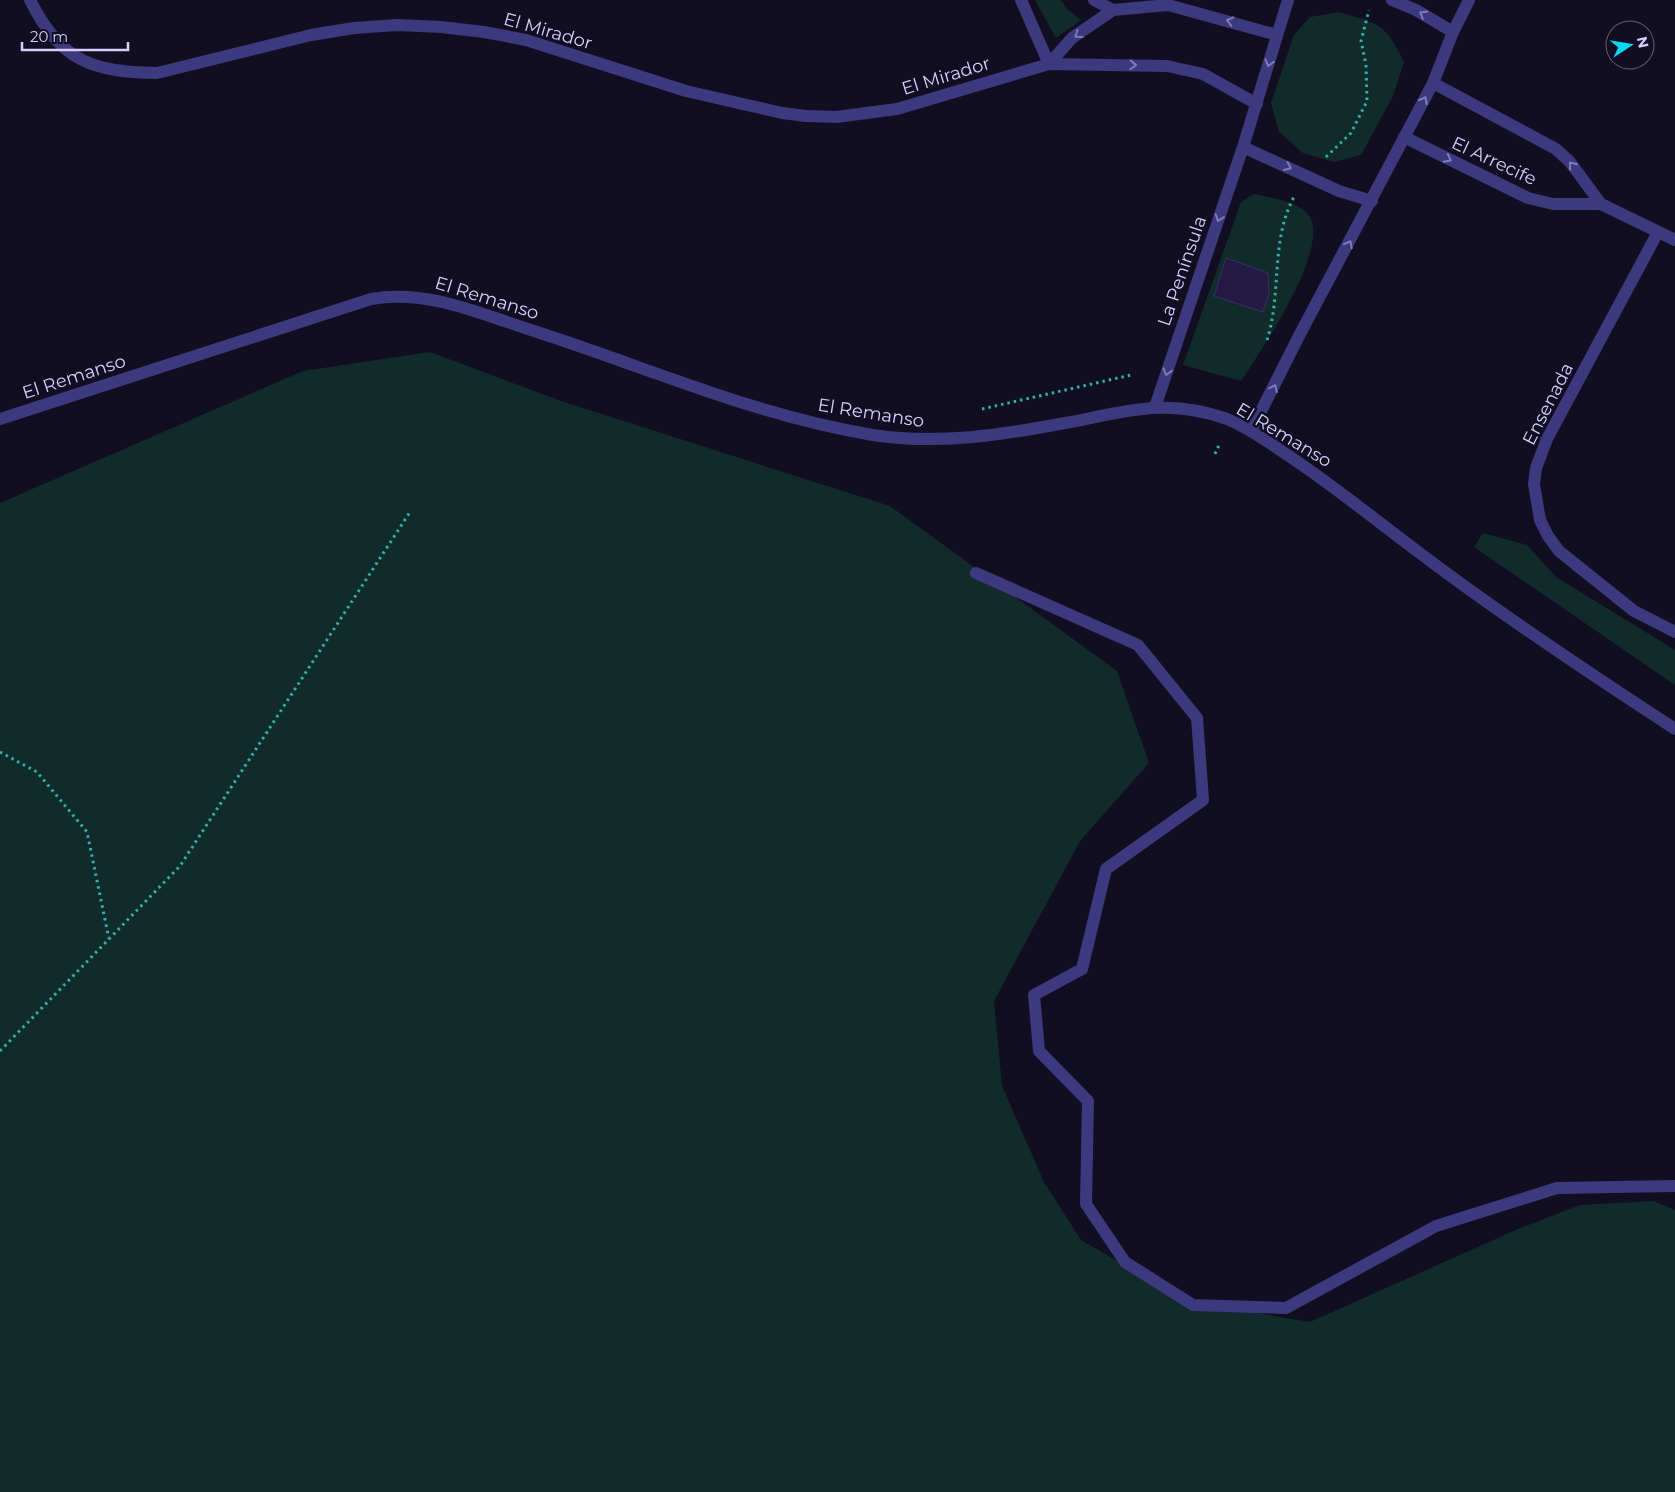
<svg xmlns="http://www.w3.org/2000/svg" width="1675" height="1492" font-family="Montserrat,sans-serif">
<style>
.green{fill:#112b2a}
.building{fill:#231a41;stroke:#3a2c6d}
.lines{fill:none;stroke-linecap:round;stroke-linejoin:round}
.path{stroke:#30b0ab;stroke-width:3;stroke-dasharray:2.5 4;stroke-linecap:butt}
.lane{stroke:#3d397f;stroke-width:12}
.street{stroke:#3d397f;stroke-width:12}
.oneway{stroke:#817cb8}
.labels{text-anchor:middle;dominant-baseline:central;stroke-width:5;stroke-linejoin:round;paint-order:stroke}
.street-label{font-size:18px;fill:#d5cefe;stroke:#110e21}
</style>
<rect width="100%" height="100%" fill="#110e21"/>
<path class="green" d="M1035 0H1061L1067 9 1081 20 1056 38Z
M1339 12C1380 24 1385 23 1404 62L1393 96 1361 155 1334 162 1303 153 1279 132 1271 103 1294 35 1310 17Z
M1254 194C1269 197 1292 201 1305 211 1339 238 1259 354 1241 381L1183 365 1241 202Z
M430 352 561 401 890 506 1117 671 1149 763 1080 841 994 1001 1002 1086 1044 1182 1081 1240 1187 1301 1310 1322 1518 1229 1580 1205 1653 1201 1675 1210V1492H0V503L303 371Z
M1483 533 1527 545 1556 577 1675 650V685L1474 547Z"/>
<path class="building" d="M1226 258 1268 273 1269 293 1263 312 1214 296Z"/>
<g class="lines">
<path class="path" d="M1326 157 1351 133 1367 101 1366 65 1361 41 1369 10
M1267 340C1282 294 1270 241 1294 197
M982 409 1131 375
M1215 454 1220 443
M0 752 37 772 87 832 109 939
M0 1051 180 866 410 512"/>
<path class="lane" d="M976 573 1138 645 1197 718 1203 800 1106 869 1082 969 1034 995 1039 1051 1088 1101 1086 1204 1125 1262 1193 1305 1286 1308 1436 1226 1557 1188 1675 1186"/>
<path class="street" d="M30 0C61 61 91 72 157 73L311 35 354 28 397 25 441 27 484 32 526 40 686 91 782 113 806 116 836 117 897 109 1049 64 1167 66 1203 74 1257 104
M1021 0 1049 64
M1094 0 1113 10
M1392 0 1416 10 1453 32
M1049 64 1072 38 1113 10 1168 5 1277 35
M1433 83 1556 149 1570 162 1601 204
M1404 137 1528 198 1553 204H1601L1675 240
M1243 147 1339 191 1372 201
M1658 232 1547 439 1536 468 1534 484 1540 520 1548 536 1559 551 1634 611 1675 632
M1155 407 1243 147 1288 0
M0 419 371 299C427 289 478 313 531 330 644 366 755 416 873 435 937 445 1002 435 1065 423 1125 412 1166 397 1227 419 1247 427 1265 440 1283 452 1332 484 1374 519 1421 554 1503 616 1589 673 1675 729
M1251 431 1300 334 1433 83 1453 32 1469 0"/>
</g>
<defs><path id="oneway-chevron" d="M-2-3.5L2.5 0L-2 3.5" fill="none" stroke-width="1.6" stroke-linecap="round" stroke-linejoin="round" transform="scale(1.25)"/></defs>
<g class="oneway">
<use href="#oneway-chevron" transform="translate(1423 14) rotate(-149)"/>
<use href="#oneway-chevron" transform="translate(1230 21) rotate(-166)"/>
<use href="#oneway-chevron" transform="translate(1078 35) rotate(144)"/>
<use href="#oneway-chevron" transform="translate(1269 63) rotate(106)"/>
<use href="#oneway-chevron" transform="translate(1133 65) rotate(2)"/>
<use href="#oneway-chevron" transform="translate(1424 100) rotate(-62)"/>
<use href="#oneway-chevron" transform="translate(1448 159) rotate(27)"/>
<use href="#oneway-chevron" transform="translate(1572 165) rotate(-128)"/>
<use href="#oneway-chevron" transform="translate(1288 167) rotate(24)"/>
<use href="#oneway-chevron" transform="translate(1219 218) rotate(109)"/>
<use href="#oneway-chevron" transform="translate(1349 244) rotate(-62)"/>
<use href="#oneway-chevron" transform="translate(1167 372) rotate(107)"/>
<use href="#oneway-chevron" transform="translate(1274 388) rotate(-64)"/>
</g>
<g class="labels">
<g class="street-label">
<text transform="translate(548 31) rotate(16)">El Mirador</text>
<text transform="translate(946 76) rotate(-17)">El Mirador</text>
<text transform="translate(1494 161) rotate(25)">El Arrecife</text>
<text transform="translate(1182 271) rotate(-71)">La Península</text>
<text transform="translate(487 298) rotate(17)">El Remanso</text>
<text transform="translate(74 377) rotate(-18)">El Remanso</text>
<text transform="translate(1548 404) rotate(-63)">Ensenada</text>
<text transform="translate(871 413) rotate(9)">El Remanso</text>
<text transform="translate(1284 435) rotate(31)">El Remanso</text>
</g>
</g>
<g transform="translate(1630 45) rotate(78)"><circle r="24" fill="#110e21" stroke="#5f5b79"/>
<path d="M0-4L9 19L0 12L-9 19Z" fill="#05d8f4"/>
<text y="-8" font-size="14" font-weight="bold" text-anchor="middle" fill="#d5cefe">N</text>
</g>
<path d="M22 42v8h106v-8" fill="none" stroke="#d5cefe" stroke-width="2.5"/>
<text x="30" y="42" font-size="15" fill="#d5cefe" stroke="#110e21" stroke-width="4" paint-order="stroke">20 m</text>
</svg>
